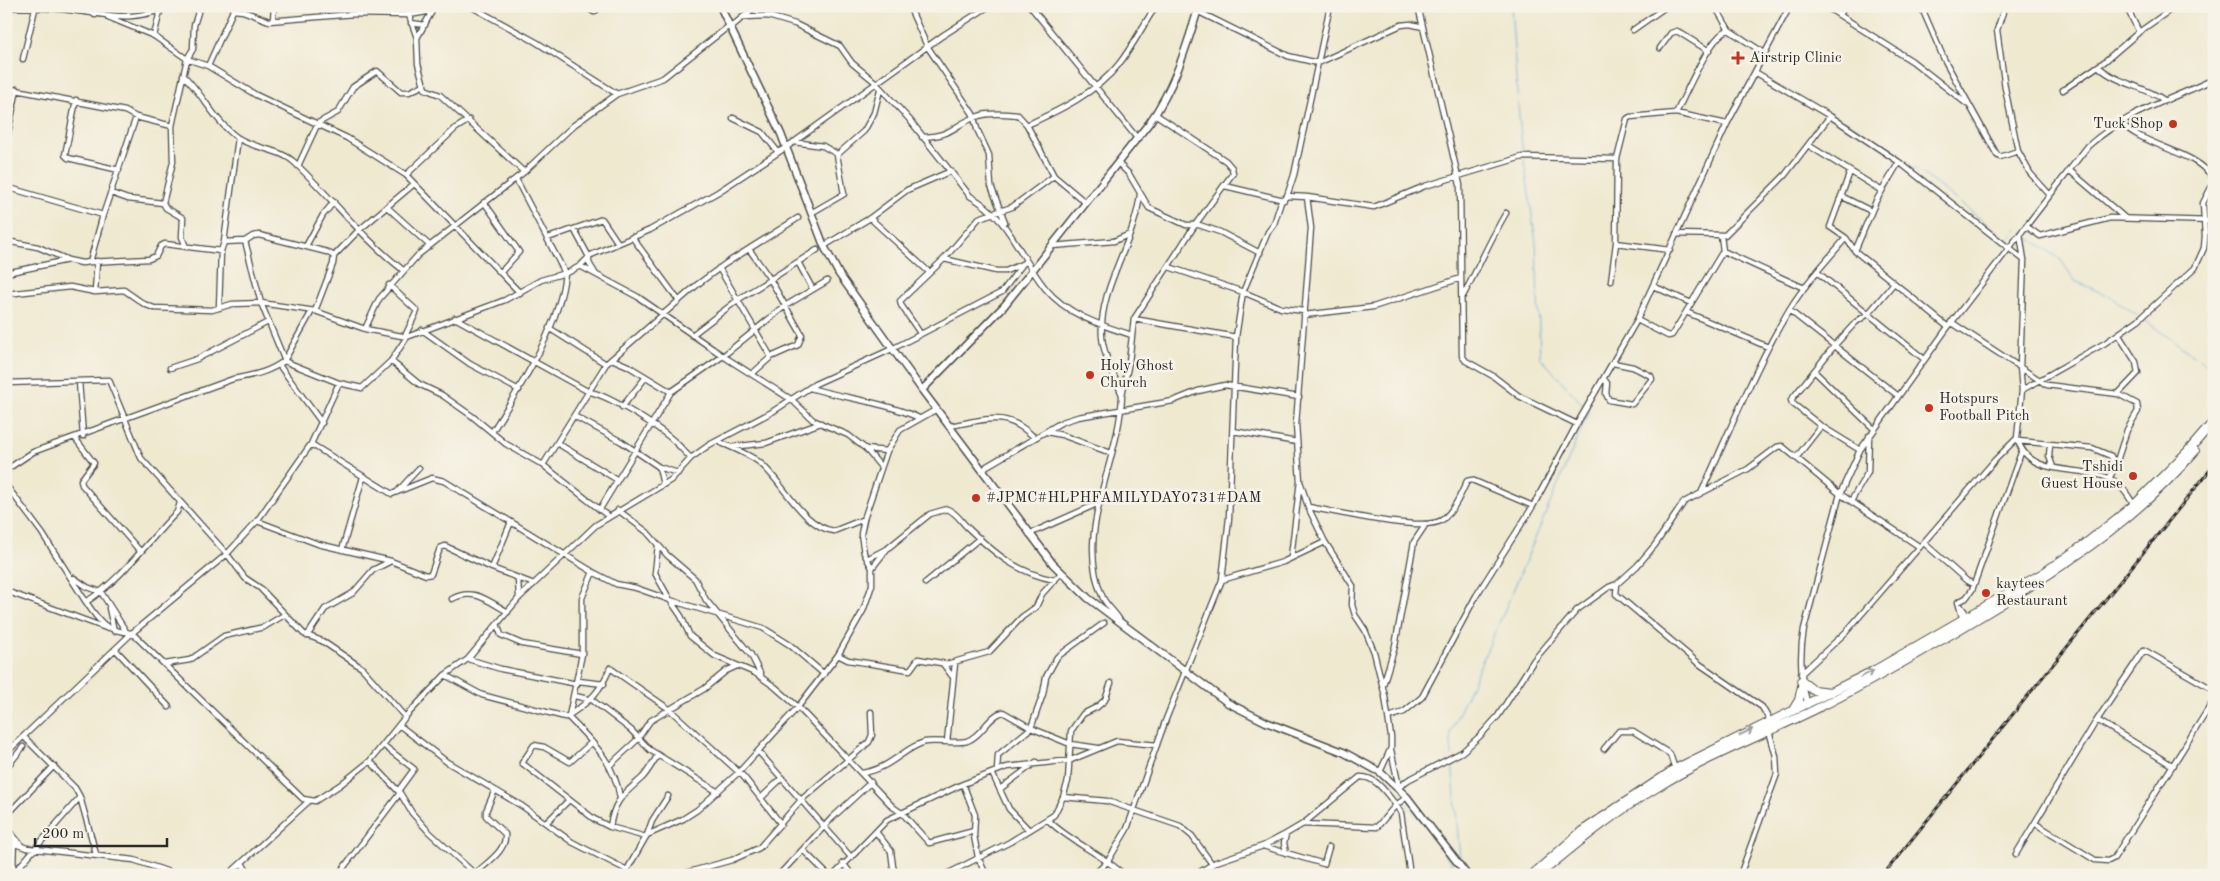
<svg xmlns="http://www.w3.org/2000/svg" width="2220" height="881" font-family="'Old Standard TT',serif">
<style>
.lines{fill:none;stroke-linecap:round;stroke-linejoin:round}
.stream{stroke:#60aad8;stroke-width:1}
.street-casing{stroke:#484844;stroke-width:7}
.secondary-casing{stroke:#484844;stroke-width:9}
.highway-casing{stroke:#484844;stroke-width:10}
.street{stroke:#fff;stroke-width:4.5}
.secondary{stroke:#fff;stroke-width:6}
.highway{stroke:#fff;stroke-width:8}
.rail-casing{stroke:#2b2b2b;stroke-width:3}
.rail{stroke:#f7f3e8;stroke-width:1;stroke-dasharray:4;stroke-linecap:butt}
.oneway{stroke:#a0a0a0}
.poi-dot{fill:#c8321e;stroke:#f7f3e8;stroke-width:2}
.labels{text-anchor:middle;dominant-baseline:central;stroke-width:5;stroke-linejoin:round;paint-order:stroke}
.poi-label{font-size:15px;fill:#2b2b2b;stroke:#f7f3e8;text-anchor:start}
</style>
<rect width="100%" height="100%" fill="#f7f3e8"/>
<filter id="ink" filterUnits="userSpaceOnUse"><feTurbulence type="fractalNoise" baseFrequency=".02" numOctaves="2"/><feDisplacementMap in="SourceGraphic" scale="10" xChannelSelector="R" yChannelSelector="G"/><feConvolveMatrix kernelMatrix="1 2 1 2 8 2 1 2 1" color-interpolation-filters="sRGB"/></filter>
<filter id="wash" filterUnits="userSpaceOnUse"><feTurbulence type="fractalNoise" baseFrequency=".0096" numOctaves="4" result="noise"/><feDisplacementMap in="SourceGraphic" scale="20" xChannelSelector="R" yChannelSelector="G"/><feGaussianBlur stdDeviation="1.12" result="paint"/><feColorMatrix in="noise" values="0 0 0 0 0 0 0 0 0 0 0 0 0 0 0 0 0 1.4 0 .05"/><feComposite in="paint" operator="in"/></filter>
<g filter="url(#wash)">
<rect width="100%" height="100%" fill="#efe9d0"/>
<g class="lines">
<path class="stream" d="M1511 6 1518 106 1523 155
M1845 120 1918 171
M1524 159 1536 243 1540 357 1585 407
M1922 173 1956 200
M1959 202 2005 238 2009 239 2017 229
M2024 234 2061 260 2075 281 2111 297 2139 316
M2143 319 2214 370
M1452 756 1450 733 1504 612 1589 411 1587 409
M1452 760 1460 860
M1373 775 1401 799
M1404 802 1420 819
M1438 842 1458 875"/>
</g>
</g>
<g filter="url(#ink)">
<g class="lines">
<g class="street-casing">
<path id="street" d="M407 6 409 15 432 11
M470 6 536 42 617 94 663 78 729 26
M585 6 594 12 601 6
M909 6 927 46 973 114 977 129 989 155 991 186 1005 222
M1030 6 1137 138
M1418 6 1460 185 1462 356 1466 361 1493 376 1519 396 1577 424
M1715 6 1729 30 1764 53
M1825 6 1912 61 1967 104
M1921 6 1944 59 1997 155 2000 157 2018 151
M2005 6 1997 30 2005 88 2018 151 2030 173 2050 195
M2126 6 2139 32
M6 7C27 8 48 7 69 10 113 15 128 23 172 6
M234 10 243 11 269 21 354 14 409 15 417 38 418 64 425 89 440 95 524 172
M1197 11 1288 56 1318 63 1401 25 1410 24 1423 27
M1419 11 1431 6
M95 15V6
M1840 15 1845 6
M108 17 154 36 187 59 208 66 256 95 347 138 406 175 520 293
M744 17 768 16 795 24 840 46 852 63 874 81 909 119 970 196C1011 219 1017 253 1045 288 1067 315 1100 325 1132 335
M273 20 274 6
M411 23 425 25
M730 28 756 6
M1633 30 1667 6
M154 36 160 11
M417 38 435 6
M1660 48 1671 33 1677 31 1709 51
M23 59 35 9
M208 66 235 6
M2098 66C2115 83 2144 86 2164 100
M1755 72 1830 116 1899 162 2024 260
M183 75C203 94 215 122 238 138 255 149 280 149 294 162 332 198 362 238 403 270
M6 88 125 111 136 117 172 126 187 59 193 49 194 25 200 6
M2063 90 2104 62 2139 32 2176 6
M76 100 65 155 68 158 119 170
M1676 113C1685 96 1711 33 1729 30
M733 118 762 132 778 152
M2120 122C2146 148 2195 150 2214 179
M172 126 173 162 163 203 166 208 183 218 182 237 186 247
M922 137C955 136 953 124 979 116 990 112 1007 114 1018 115L1027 125
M238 138 224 242 245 241 261 303 284 359
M794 142 823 146 837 154
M6 143 17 89
M1808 145 1882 191
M1118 163 1129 174 1149 208 1186 225H1199L1220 232 1260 253
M298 166 318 123 338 112 353 87 377 71 401 92H409L424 85
M2069 170 2125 218
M1850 172 1830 227 1846 238 1855 251 1948 327
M406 175 456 128 469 120
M1225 186 1284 200
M6 187 103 215
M111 193 128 199 163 203
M1287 196 1307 197 1311 228 1296 424 1300 481 1291 557
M1841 196 1871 211
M1307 197 1374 207 1425 186 1522 157 1617 159
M484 202 519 252 501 272
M1086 203 1054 176 1027 125C1060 110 1096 93 1119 64 1133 46 1143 25 1156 6
M387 207 429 245
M811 213 844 194 837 155 864 131 874 113 880 90
M870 218 929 272
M2026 226 2040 236 2110 218 2214 221
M574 229 589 257V263L595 273
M1676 234 1725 235 1785 175 1830 116
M632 237 679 301
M548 238 602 219 618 243
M6 241 38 247 66 259
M245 241 253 236 259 235 327 252 334 256 358 231 414 184
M1616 243 1670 250
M306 246 323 215 334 202
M824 246 870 218 907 190 951 171
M1052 246 1114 241 1130 234
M749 249 770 279 802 335 798 345 771 357 753 373
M1723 251 1804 288
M1855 251 1876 201 1899 162
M944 259 996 271H1006L1024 263
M90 262 149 259 156 256 161 246 165 244 221 251
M798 262 812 288
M1169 267 1243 292 1281 308 1304 311
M719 268 771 357
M1817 272 1924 359
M6 273 68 260 82 263 90 262 103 215 136 117
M1611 281 1616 243 1617 159 1627 119 1630 117 1676 113 1727 124
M389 285 417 311 405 336
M1653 286 1691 303
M95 292 97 261
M6 294 70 287 95 292 124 290 144 304 154 308 212 310 232 304 261 303 315 311 365 329 407 337
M1463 296C1478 268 1490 240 1506 213
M219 308 221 251 224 242
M1789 310 1897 395
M315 311 333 264 334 256
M1686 312 1768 347
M1304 315 1373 307 1461 278
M455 318 589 392C607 394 660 428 674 441 680 446 685 453 691 458
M1134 319 1236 337
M1637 320 1668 336 1672 335 1723 251 1721 236
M1951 322 2047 385 2118 394 2137 404 2138 411 2127 430 2115 467 2109 479
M549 328 606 364
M365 329 379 299 418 255 524 172 574 125 617 94
M422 330 470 364 519 390
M920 333 901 305 900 301 944 259 979 218 1012 207 1054 176
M2118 334 2136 362 2138 373 2118 394
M692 335 739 299 817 250
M612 359 628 366 671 392
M284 361 339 383 362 388 391 361 407 337 505 300 541 280 569 272 580 266
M391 361 419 384 442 395 472 416 506 444 543 465 608 516
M279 365 322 423
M170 368 197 359 268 322
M1814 371 1873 428
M1604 379 1607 383 1606 394 1609 400 1632 404 1652 379 1651 376 1633 367 1613 363
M79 381 83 436
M6 383 109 380 141 458 227 554 245 578 260 588 304 634 322 641 362 668 405 717
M810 388C847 399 885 402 919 418
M2022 390 2105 343 2138 320 2195 268 2204 248 2205 236 2203 203 2214 182
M1122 395 1129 362 1134 319 1195 225 1233 173 1232 168 1226 161 1155 114
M622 407 646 377
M574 416 622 442 659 467 678 473
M949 426C986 420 1005 409 1035 438
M1233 431 1297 442
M492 432C520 387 560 327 565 273L516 179
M1047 432 1062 435 1111 453
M75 438 94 463 81 480 82 485 140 551
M2017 438C2029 481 2084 463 2114 481 2123 486 2128 496 2134 505
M717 441C730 447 747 453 759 462 783 481 802 527 834 531L864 519
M2018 441 2092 448 2111 456 2115 466
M557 443 616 479
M311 444 392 494 432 478 444 481 593 572 616 584 636 588 670 600 681 616 690 636 715 656 755 673 775 687 798 707 893 807 903 814 929 843 974 831
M2050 445 2049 456 2053 467
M731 447 766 443 821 423
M866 449 887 451
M1860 450 1821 426 1792 403 1791 400 1835 345 1856 322 1868 314 1894 283
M1796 458 1821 426
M543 465 606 364 698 284 725 264 798 218
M659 467 663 485
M881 467 866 449 848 435 813 420 792 400 723 356 638 297 580 266 591 255 650 230 718 192 794 142 942 36 989 6
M6 470 33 452 233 379C252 375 268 373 284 361L312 311
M983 472 987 466 1062 422 1078 417 1173 401 1198 391 1225 385 1299 397
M1301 484 1308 507 1325 542 1353 586 1352 605 1355 615 1365 630 1374 652 1385 696 1391 737V748L1380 772
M6 485 42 533 86 602C122 579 147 542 177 512L180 503
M1702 491C1730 431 1755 367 1789 310 1805 284 1826 261 1846 238
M397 492 419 468
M1851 501 1868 472 1869 436
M1308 507C1334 511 1423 533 1442 520 1454 511 1461 494 1467 481L1472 480 1533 506
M600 509 671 392 723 356 785 306 827 281
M618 510 647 532 667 555 695 579 706 600 751 655 761 675
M257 521 318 544 391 561 426 575 431 574 440 548 445 546 492 568 534 584
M1029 534 1099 503
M1924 543 1967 581 1974 584
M658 545 655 573 670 600 763 628 790 645 824 674
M342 550 363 477
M867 559 888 548 930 514 947 509C956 512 960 520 967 527 994 553 1017 573 1055 580
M492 568 511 522
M872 568 887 549
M74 578 87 587 101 592 127 633
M518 579 519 598
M1222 580 1283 562 1325 542
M925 583 980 538
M1617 584 1616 594 1698 663 1762 707 1770 721
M6 591 106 628
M452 599C473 587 488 601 508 612
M86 602C100 623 105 631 132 633L227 554 257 521 311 444 339 383
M1959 604 1968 616
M109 608 114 631
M1119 619C1115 612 1107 606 1103 598 1073 532 1120 462 1122 395 1115 377 1104 357 1102 337 1098 288 1135 243 1140 194
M1963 620 1958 602 1966 598 1972 590 2022 450
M497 624 501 635 522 644 582 654
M307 636 325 609 353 593 373 570 389 562
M115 649 169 707
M838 655 848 660 910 670 918 659 947 664 989 652 1022 617 1036 607 1042 594 1061 573
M468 659 501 669 577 684
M165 664 190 660 224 636 264 627 284 615
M943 664 952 676
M1801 674 1846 632 1995 460 2017 438 2022 390 2020 367 2024 260 2020 234
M445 675 482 695 565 717 569 716 582 654V598L593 572
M578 681 604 684
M1383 685 1395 646 1414 542 1426 524
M575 696 592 700 631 730 650 750 718 792
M1808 705C1800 679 1799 656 1804 629L1840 494 1860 450 1948 327 2088 146C2125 113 2170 100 2214 79
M571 714C591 700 600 692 610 668L669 709 743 776 781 824
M568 717C592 741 615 763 620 798
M1389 717 1404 712 1422 697 1476 596 1533 506 1577 424 1637 320 1727 124 1790 6
M2097 720 2170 764 2174 765
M399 725 447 762 522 806 572 842 627 870
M592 742 570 762 544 747 534 745 522 763 594 819 610 827 646 837
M947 742 955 663
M383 745 414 769 398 791
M1604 749 1619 731H1633L1670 754 1675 769
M1391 750 1399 787
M758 751 850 856
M6 753 132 633 303 799 315 801 340 785 370 761 406 716 445 675 468 659 519 598 596 525 671 480 691 458 709 445 772 412 815 384 892 349 1002 292 1025 261
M370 761 400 793 412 813 429 832 476 875
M610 765 637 740 650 721 704 689 726 671 737 666
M6 768 23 747
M997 771 998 755 1031 728 1043 694 1046 677 1057 657 1104 623
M862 773C891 769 903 748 925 742 935 740 956 744 967 741 982 736 989 715 1003 712L1031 728 1070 744 1098 748
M992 773 1009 809 1029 830
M963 784 975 815 974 836 978 857 986 875
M1398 788 1408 780 1462 752 1480 736 1498 716 1534 660 1577 610 1609 587 1617 584 1637 566 1655 545 1684 502 1748 469 1777 447 1782 446 1840 494 1920 547
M1000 789 1036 762
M80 797 96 854
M1063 797 1107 801 1180 826 1192 836 1212 864
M761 798 782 778
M6 816 54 766
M1048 820C1070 842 1101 853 1124 875
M547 822 569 800
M1303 824 1377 827 1396 805 1401 813 1410 875
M2036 824 2095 860 2108 861 2114 858 2214 700
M6 827 21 845
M610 827C614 800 623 795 642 778 648 772 653 762 658 755
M876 832 891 851 893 867 897 875
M647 835 652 821 668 796
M6 841 27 848 134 860 178 875
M1263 846 1324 864 1329 847
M803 850 828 875
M1286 853 1284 843 1286 834
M2016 854 2095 723 2144 650 2214 690
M242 863 249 875
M843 863 852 875
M13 870 14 837
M475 874C486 863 507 851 505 834L486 816V811L495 790
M12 875 80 797 75 788 25 738
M228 875 309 801
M338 875 400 793
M624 875 647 835 683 819 697 810 739 772 798 707 838 655 863 611 872 585V568L864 553 861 534 864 519 887 451 900 430 937 409
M678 875 732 860 759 848 801 800 869 742 872 735 871 712
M779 875 832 818 871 782
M834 875 887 820 963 784 1007 767 1071 760 1117 741 1157 745
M945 875 1010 842 1054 815 1063 797 1068 781 1071 731 1083 714 1097 707 1105 700 1111 683
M1094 875 1108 861 1127 829 1166 719 1222 580 1229 518 1236 337 1243 292 1268 232 1274 224 1281 202 1287 196 1294 175 1330 6
M1195 875 1216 862 1263 846 1286 834 1303 824 1360 777C1376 776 1386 793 1396 805L1407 797
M1740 875 1777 774 1776 756 1769 731"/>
</g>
<g class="secondary-casing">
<path id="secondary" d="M720 6 781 134 824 246 839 274 922 390 1053 564 1088 598 1228 703 1266 722 1343 752 1380 772 1407 797 1467 875
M922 390 1004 306 1150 122C1175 86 1186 48 1199 6"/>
</g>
<g class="highway-casing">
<path id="highway" d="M1801 681 1813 690 1831 692
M1793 710 1799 700 1802 686
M1532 875 1582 831 1675 769 1875 670 2043 573 2085 544 2134 505 2188 451 2214 421
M1539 875C1577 843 1614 813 1656 788 1706 757 1760 736 1812 711 1881 677 1946 638 2011 598 2078 557 2143 512 2195 451"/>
</g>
<use href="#street" class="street"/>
<use href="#secondary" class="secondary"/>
<use href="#highway" class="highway"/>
<g class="rail-casing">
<path id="rail" d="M1883 875 2214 465"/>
</g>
<use href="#rail" class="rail"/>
</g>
<defs><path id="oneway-shaft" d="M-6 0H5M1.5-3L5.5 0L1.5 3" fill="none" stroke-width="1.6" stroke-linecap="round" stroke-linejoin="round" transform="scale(1.25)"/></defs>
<g class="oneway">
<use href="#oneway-shaft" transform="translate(1867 674) rotate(-27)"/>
<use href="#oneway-shaft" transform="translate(1746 732) rotate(-26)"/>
</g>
</g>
<g class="poi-dot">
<path d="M1735.5 50.5h5v5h5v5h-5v5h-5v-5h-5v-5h5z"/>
<circle cx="2173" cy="124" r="5"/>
<circle cx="1090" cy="375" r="5"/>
<circle cx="1929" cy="408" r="5"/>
<circle cx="2133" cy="476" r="5"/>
<circle cx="976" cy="498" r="5"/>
<circle cx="1986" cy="593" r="5"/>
</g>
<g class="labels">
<g class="poi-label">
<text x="1749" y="58">Airstrip Clinic</text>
<text x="2163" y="124" text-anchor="end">Tuck Shop</text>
<text x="1100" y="366">Holy Ghost<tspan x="1100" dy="17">Church</tspan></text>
<text x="1939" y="399">Hotspurs<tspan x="1939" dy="17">Football Pitch</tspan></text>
<text x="2123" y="467" text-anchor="end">Tshidi<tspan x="2123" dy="17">Guest House</tspan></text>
<text x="986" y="498">#JPMC#HLPHFAMILYDAY0731#DAM</text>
<text x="1996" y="584">kaytees<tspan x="1996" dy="17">Restaurant</tspan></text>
</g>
</g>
<rect width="2220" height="881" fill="none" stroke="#f7f3e8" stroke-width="25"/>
<path d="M35 838v8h132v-8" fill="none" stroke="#2b2b2b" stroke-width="2.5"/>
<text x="42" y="838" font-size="15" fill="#2b2b2b" stroke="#f7f3e8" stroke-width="4" paint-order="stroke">200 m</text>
</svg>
